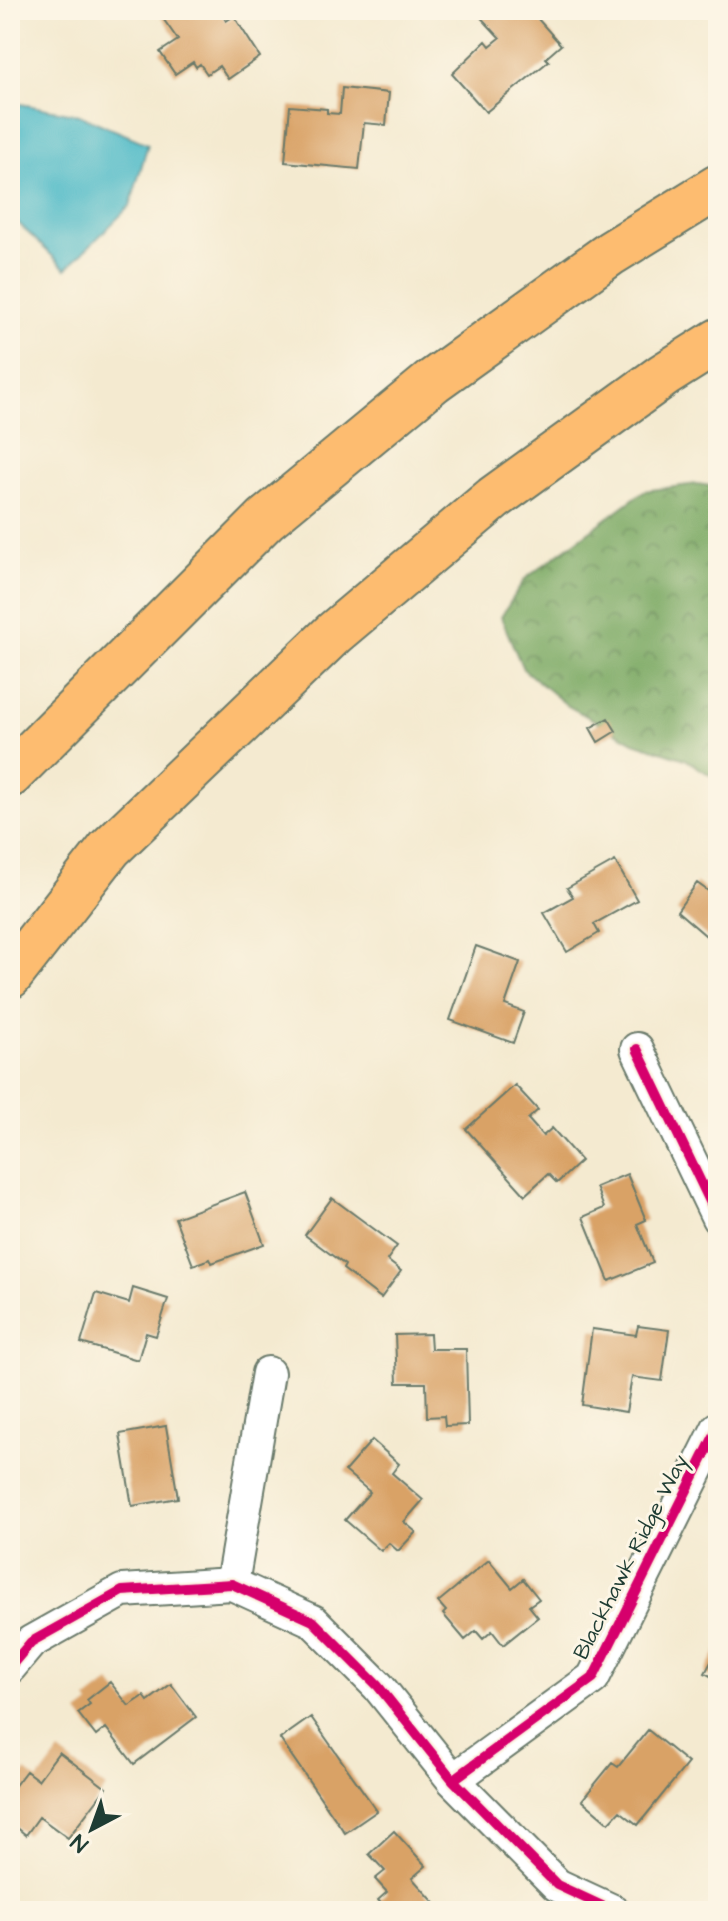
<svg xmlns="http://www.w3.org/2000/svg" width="728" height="1921" font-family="'Architects Daughter',sans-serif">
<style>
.forest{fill:url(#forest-crowns);stroke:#4c724b;stroke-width:2}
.water{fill:#4cb9c7;stroke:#367b7e;stroke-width:2}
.building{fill:#d9a266}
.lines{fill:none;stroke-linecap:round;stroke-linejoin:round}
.minor-casing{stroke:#6a7a6b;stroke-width:36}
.highway-casing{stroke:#6a7a6b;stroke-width:48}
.minor{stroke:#fff;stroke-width:32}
.highway{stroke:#fdbc6f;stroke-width:44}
.cycleway-casing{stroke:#fcf5e5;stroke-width:15}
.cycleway{stroke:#d6006c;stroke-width:10}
.labels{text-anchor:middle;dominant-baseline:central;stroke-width:6;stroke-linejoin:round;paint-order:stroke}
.street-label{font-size:22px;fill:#1f3d34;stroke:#fcf5e5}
</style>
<defs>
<pattern id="forest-crowns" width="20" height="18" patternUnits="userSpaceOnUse" patternTransform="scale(2)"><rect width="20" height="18" fill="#79a862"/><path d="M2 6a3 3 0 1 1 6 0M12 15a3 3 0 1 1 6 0" fill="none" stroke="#638a52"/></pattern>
</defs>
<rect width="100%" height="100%" fill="#fcf5e5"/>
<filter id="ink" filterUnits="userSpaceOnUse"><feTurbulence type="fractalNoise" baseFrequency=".0125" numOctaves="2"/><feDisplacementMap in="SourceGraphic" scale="16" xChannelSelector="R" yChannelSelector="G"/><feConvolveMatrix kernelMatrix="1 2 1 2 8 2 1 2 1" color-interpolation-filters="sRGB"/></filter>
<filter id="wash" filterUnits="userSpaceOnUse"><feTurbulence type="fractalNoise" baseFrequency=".006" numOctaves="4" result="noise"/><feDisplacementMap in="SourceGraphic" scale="32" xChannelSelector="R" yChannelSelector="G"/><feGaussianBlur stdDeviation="1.8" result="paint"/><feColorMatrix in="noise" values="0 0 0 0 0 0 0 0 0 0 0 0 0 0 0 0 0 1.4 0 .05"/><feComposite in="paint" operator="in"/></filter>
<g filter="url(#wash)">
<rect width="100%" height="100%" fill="#f4ead0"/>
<path class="forest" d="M697 484 718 487V780L685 759 634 742 568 706 523 669 501 617 525 579 644 491Z"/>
<path class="water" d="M10 102 79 115 148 144 130 206 66 269 10 215Z"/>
<g id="blocks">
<path class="building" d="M157 10H220L226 21 234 16 260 57 228 79 219 66 207 74 200 64 196 67 193 62 175 74 160 52 178 40Z
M474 10H530L561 45 546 58 549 61 486 112 452 74 486 41 490 46 500 38Z
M342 88 389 93 386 125 364 123 359 169 285 162 290 106 327 109V113L340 114Z
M608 718 616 731 598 742 590 728Z
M615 861 637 900 594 924 599 933 567 952 544 913 573 897 567 888Z
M697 883 718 898V950L710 944 712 941 677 911Z
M476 946 520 962 505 1005 524 1012 513 1043 450 1020Z
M515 1085 538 1110 528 1119 543 1136 552 1128 581 1161 557 1183 548 1174 525 1195 466 1129Z
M627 1174 646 1220 637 1224 653 1263 609 1281 583 1217 604 1208 596 1187Z
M245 1192 264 1244 212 1263 210 1259 193 1265 175 1218Z
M332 1198 397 1246 387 1260 401 1271 381 1298 343 1269 345 1265 305 1235Z
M133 1288 168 1299 156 1336 146 1333 138 1360 81 1343 96 1293 129 1303Z
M638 1326 669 1330 662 1381 632 1377 626 1412 582 1405 592 1329 636 1335Z
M430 1334 431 1349H466L468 1425 445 1426 444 1416 427 1417 426 1383H397L395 1335Z
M166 1426 178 1498 132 1506 120 1434Z
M372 1440 399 1464 392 1473 423 1500 404 1522 416 1532 398 1551 389 1543 381 1551 345 1520 370 1492 345 1471Z
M489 1560 512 1588 523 1579 539 1599 529 1606 538 1617 503 1645 492 1631 483 1639 476 1631 465 1640 443 1614 446 1611 438 1602Z
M718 1649V1680L705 1673Z
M110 1682 129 1706 144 1696 148 1701 171 1684 196 1717 134 1764 106 1728 96 1736 78 1713 90 1704 87 1700Z
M311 1717 377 1811 345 1833 280 1739Z
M648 1730 688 1763 638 1825 620 1811 609 1823 582 1800 612 1763 618 1767Z
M59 1752 106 1788 68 1838 39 1817 26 1835 10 1822V1792L26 1771 38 1780Z
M394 1831 426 1866 412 1878 442 1911H388L378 1900 387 1892 375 1879 385 1871 369 1854Z"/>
</g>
</g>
<g filter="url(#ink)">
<use href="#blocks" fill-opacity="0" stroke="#6a7a6b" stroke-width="2"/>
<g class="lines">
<g class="minor-casing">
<path id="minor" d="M637 1049 718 1218
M232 1584 268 1373
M10 1667 31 1642 122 1591 232 1584 313 1621 378 1686 453 1780 557 1885 613 1911
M453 1780 593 1678 718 1428"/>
</g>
<g class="highway-casing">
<path id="highway" d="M10 775 266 519 433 381 611 253 718 187
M10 976 110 848 334 633 494 498 664 375 718 341"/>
</g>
<use href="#minor" class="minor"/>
<use href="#highway" class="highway"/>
<g class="cycleway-casing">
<path id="cycleway" d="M637 1049 718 1218
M10 1667 31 1642 122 1591 232 1584 313 1621 378 1686 453 1780 557 1885 613 1911
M453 1780 593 1678 718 1428"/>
</g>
<use href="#cycleway" class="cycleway"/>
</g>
</g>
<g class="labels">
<g class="street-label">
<text transform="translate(631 1557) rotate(-63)">Blackhawk Ridge Way</text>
</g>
</g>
<rect width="728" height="1921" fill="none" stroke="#fcf5e5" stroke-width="40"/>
<g transform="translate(92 1829) rotate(221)" stroke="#fcf5e5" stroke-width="6" paint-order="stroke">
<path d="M0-6L14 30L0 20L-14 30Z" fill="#1f3d34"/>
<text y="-12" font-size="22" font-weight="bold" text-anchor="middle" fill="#1f3d34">N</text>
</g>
</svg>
